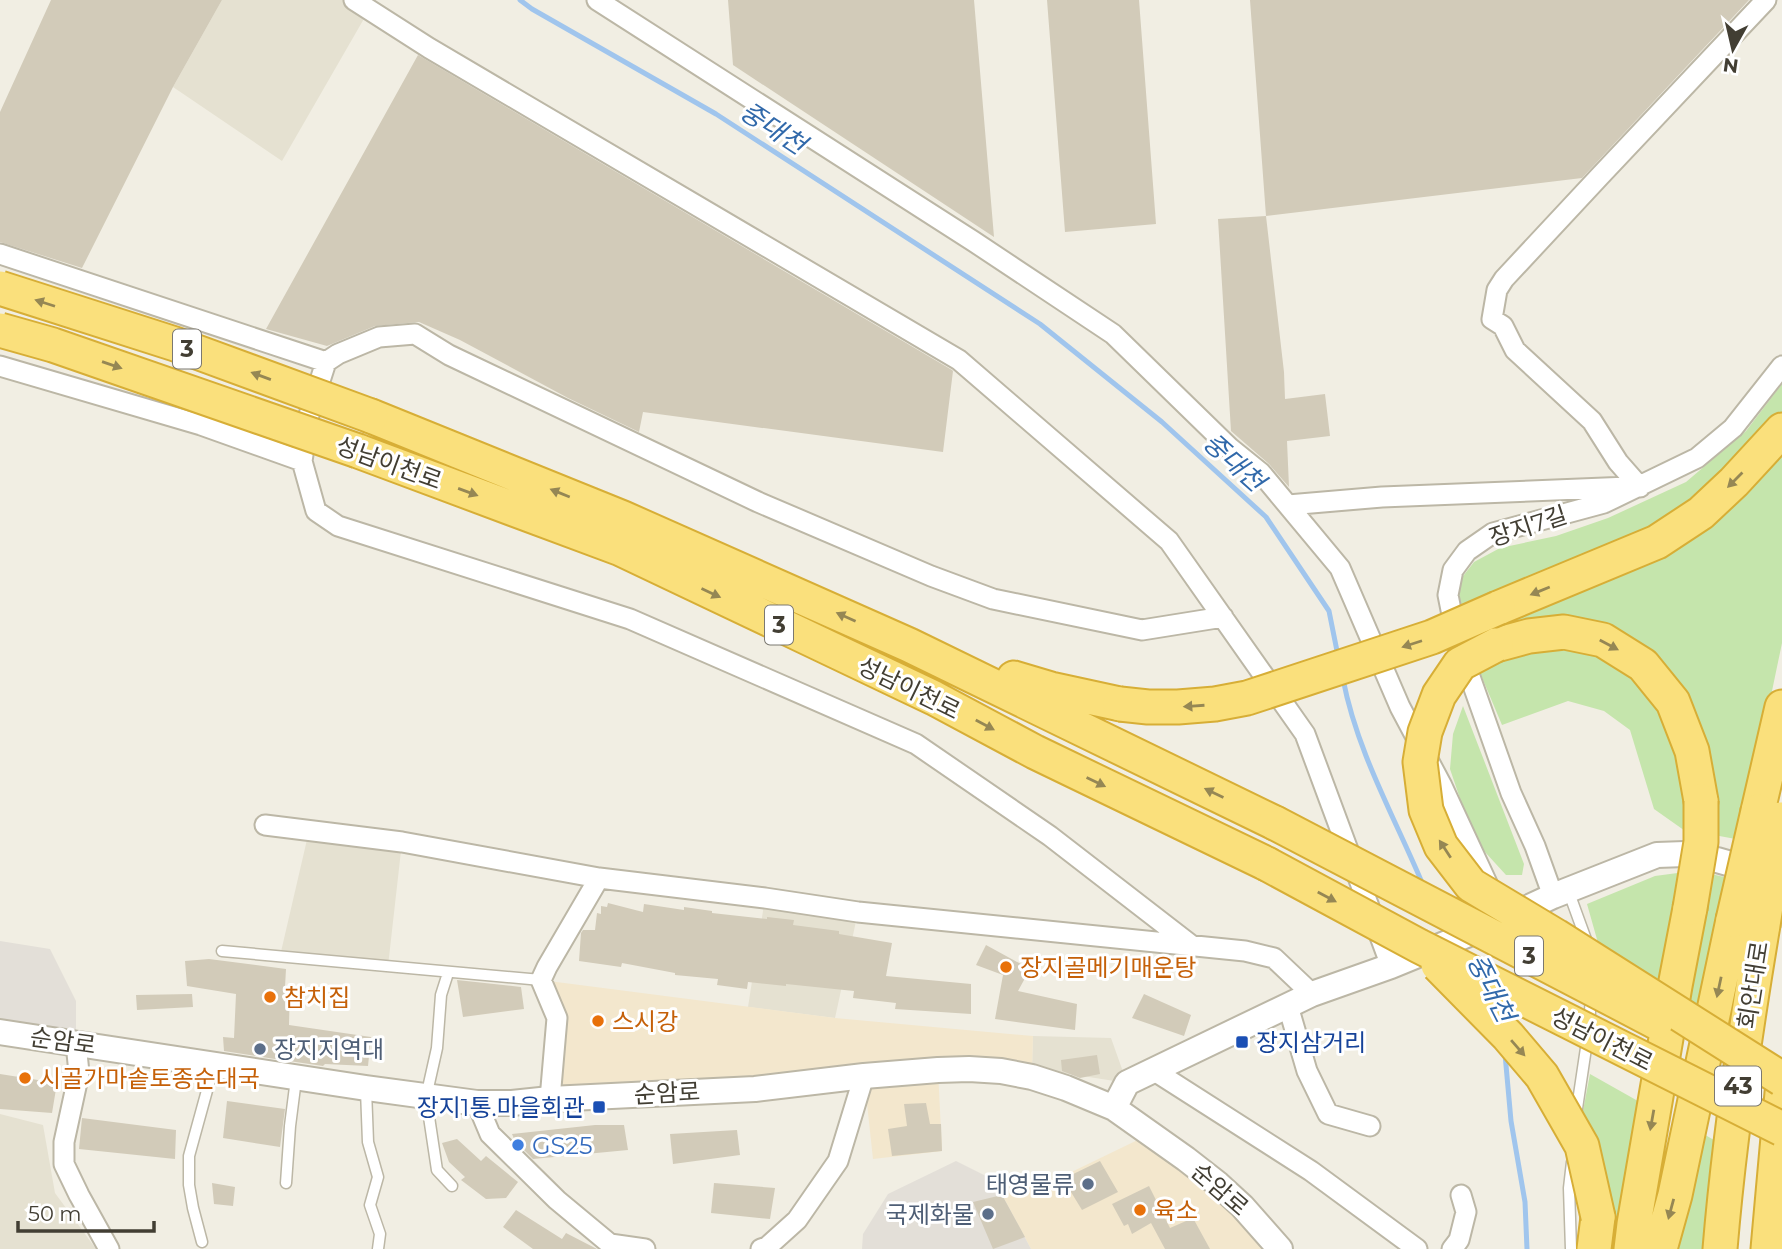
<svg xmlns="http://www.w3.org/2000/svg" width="1782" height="1249" font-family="Montserrat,'Noto Sans KR',sans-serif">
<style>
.residential{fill:#e5e1d1}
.commercial{fill:#f3e7cd}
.industrial{fill:#e3dfd8}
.green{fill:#c5e5ac}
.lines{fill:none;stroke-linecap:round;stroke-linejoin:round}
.stream{stroke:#a0c5ed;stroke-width:5}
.building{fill:#d2cbb9}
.service-casing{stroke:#bcb7a6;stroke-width:13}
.minor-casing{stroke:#bcb7a6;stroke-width:23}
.tertiary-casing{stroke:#bcb7a6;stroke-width:28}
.trunk-casing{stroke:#d7ae36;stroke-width:37}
.service{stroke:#fff;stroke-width:10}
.minor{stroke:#fff;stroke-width:19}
.tertiary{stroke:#fff;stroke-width:24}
.trunk{stroke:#fae07c;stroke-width:33}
.trunk-bridge-casing{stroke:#d7ae36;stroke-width:37;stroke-linecap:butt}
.trunk-bridge{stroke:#fae07c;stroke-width:33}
.oneway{fill:#958754}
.food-dot{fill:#e8710a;stroke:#fff;stroke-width:2.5}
.transit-dot{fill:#1a4fb4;stroke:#fff;stroke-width:2.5}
.service-dot{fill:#5c6f8a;stroke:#fff;stroke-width:2.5}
.shop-dot{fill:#3f7fe0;stroke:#fff;stroke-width:2.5}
.labels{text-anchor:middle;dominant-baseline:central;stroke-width:6;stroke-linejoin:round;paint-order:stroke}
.shield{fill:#fff;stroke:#7b7870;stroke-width:2}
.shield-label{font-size:23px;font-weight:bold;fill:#423e33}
.street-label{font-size:24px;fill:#423e33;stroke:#fff}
.food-label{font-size:24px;fill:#c56008;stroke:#fff;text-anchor:start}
.transit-label{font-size:24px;fill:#164399;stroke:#fff;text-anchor:start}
.service-label{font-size:24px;fill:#4e5e75;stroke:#fff;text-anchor:end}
.shop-label{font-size:24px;fill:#366cbe;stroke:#fff;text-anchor:start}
.water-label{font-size:26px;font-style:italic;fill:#3169aa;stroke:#fff}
</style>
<rect width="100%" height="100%" fill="#f1eee3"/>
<path class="residential" d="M222 0H354L369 10 282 161 173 87Z
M309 831 402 842 388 966 280 956Z
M765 898 858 912 835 1018 748 1007Z
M1033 1036 1111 1038 1127 1083 1032 1068Z
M0 1114 43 1125 55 1193 96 1249H0Z"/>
<path class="commercial" d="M541 980 835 1018 1033 1036 1032 1068 938 1070 942 1151 873 1159 864 1076 550 1099 557 1018Z
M1150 1134 1280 1249H1031L1002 1195 1021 1181 1057 1179Z"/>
<path class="industrial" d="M0 941 50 949 76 1001V1043L0 1032Z
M956 1161 994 1180 1031 1249H862L863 1234 888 1194Z"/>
<path class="green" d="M1782 384V417L1666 526 1456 609 1460 580 1474 562 1500 548 1556 536 1608 518 1686 482 1746 431Z
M1782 444V643L1741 840 1714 835 1716 798 1619 642 1465 645 1462 632 1624 567Z
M1571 643 1620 661 1677 722 1688 833 1654 809 1630 730 1604 711 1568 701 1502 725 1478 668 1508 652Z
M1463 706 1524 864 1522 875H1506L1474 840 1450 769 1453 734Z
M1685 872 1665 995 1602 957 1587 904 1655 876Z
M1711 874 1733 879 1704 1017 1682 1005Z
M1590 1074 1645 1105 1625 1249H1599L1578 1137Z
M1695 1129 1719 1143 1708 1249H1668Z"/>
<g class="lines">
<path class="stream" d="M520 0 532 9 716 114 1040 324 1162 422 1266 517 1329 611 1338 656
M1343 679C1357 752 1395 818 1423 885
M1505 1054 1511 1121 1525 1202 1527 1249"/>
</g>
<path class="building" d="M51 0H222L173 87 82 268 0 242V112Z
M728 0H974L994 237 733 65Z
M1047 0H1139L1156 224 1065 232Z
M1250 0H1749L1582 178 1266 216Z
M418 55 952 370 953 371 943 452 643 412 639 432 568 398 460 340 419 322 375 326 327 346 266 329Z
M1266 216 1284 372 1285 399 1325 394 1330 436 1287 441 1289 487 1269 464 1231 431 1218 219Z
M608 903 643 912 644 904 684 910V907L712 911V913L767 919V917L794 920 793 925 839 931V934L892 943 886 976 971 984V1014L895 1009 896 1003 853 998 854 991 786 984V986L748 982 747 989 717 985 718 979 675 975V973L622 963 621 967 579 961 581 933 583 930H595L597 913 601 914V906L607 907Z
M986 945 1030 969 1018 991 1077 1004 1075 1030 995 1019 1003 975 976 965Z
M209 959 286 969 285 987H290L289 1025 371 1037 368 1066 325 1064 323 1066 289 1061 285 1059H275L224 1051 223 1037 234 1038 236 994 187 986 185 961Z
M457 980 521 987 524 1009 463 1017Z
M192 994 193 1007 137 1010 136 995Z
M1144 994 1191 1015 1184 1036 1132 1018Z
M1097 1055 1100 1074 1080 1078 1062 1071 1061 1060Z
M0 1074 57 1083 52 1113 0 1109Z
M227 1101 285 1109 280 1147 223 1138Z
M926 1103 930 1124H941L942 1151 892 1156 888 1129 907 1126 904 1104Z
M82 1118 176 1130 175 1159 79 1149Z
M595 1125H624L628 1150 533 1159 515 1141 512 1134Z
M737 1130 740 1155 673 1164 670 1134Z
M457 1139 481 1161 486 1156 518 1182 506 1198 486 1199 461 1180 465 1177 449 1162 442 1143Z
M1100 1161 1118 1192 1082 1210 1063 1179Z
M212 1183 235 1187 233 1206 214 1204Z
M714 1183 775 1188 770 1219 711 1213Z
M1149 1186 1170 1228 1193 1218 1210 1249H1165L1151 1223 1132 1234 1128 1224 1124 1226 1112 1204Z
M1002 1195 1025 1237 993 1249 973 1202Z
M516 1210 562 1239 566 1233 597 1249H533L503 1227Z"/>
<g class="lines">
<g class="service-casing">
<path id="service" d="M1568 890 1588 945
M222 951 541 980
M448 973 441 995 437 1048 426 1097 437 1170 452 1186
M366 1090 368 1142 378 1177 370 1205 380 1234 378 1249
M1576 1115 1589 1028 1591 995
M286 1183 290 1126 296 1079
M202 1242 193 1208 189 1185V1156L214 1065
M1571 1249 1569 1188 1572 1162"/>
</g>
<g class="minor-casing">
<path id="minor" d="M354 0 429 48 959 360 1169 541 1305 734 1391 966
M597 0 973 241 1113 334 1230 448 1261 473 1340 568 1400 707 1442 786 1493 896
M0 254 326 362
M0 366 201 425 302 461
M1640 487 1618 462 1592 421 1515 350 1503 326 1492 319 1497 290 1504 279 1600 176 1766 0
M1288 505 1382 497 1629 487
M265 825 402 842 599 878 765 898 858 912 1245 951 1274 958 1312 994
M1553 896 1535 846 1511 793 1457 640 1448 595 1453 570 1467 551 1493 533 1604 503 1697 458 1733 428 1782 366
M1191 945 1050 836 916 744 630 619 338 526 316 511 302 461 309 415 326 362 338 354 379 337 415 334 449 355 758 502 931 576 993 599 1142 630 1223 617
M1288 1006 1307 1071 1328 1114 1370 1126
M76 1043 79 1073 64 1142V1164L79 1195 109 1249
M1153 1070 1311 1171 1417 1249
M550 1099 557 1018 541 980 547 967 599 878
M477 1103 490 1134 557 1200 610 1244 614 1249
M610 1244 645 1249
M761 1249 767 1247 797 1220 838 1161 864 1076
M1452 1249 1459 1240 1466 1212 1461 1195"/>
</g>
<g class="tertiary-casing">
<path id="tertiary" d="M0 1032 366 1088 477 1103H512L550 1099 755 1089 864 1076 938 1070 969 1069 1001 1071 1032 1077 1066 1088 1114 1108 1186 1159 1218 1184 1242 1206 1280 1249
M1114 1108 1127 1083 1312 994 1391 966 1491 925 1553 896 1657 855 1685 854 1717 860 1759 872"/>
</g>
<g class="trunk-casing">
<path id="trunk" d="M371 416 623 518 909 645 1275 823
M358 451 621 549 934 698 1035 752 1267 864
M1498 608 1657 542 1701 513 1734 482 1782 430
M1496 645 1529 636 1564 632 1603 640 1643 665 1673 702 1692 751 1701 801
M1014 678 1051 689 1120 704
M1758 811 1782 707
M1594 1249 1598 1217
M1631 1249 1634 1224 1675 986 1690 908
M1660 1249 1675 1195 1733 920
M1720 1249C1729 1140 1745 1032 1763 925
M1768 1249 1782 1093"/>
</g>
<use href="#service" class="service"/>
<use href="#minor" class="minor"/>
<use href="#tertiary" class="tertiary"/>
<use href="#trunk" class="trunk"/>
<g class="trunk-bridge-casing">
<path id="trunk-bridge" d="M0 288 175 344 371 416
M0 330 53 345 358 451
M1496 645 1460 664 1439 695 1425 732 1420 762 1426 810 1441 846 1471 885 1556 936 1782 1079
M1120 704 1148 707H1178L1215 704 1247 698 1432 637 1498 608
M1275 823 1656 1022
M1267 864 1419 946 1782 1129
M1690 908 1701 842V801
M1733 920 1758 811
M1763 925 1780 819
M1438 965 1508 1036 1542 1076 1582 1146 1598 1217"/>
</g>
<use href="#trunk-bridge" class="trunk-bridge"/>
</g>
<defs><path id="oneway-solid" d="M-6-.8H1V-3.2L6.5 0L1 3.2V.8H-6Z" transform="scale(1.75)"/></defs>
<g class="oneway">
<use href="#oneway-solid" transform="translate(45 303) rotate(-162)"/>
<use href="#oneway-solid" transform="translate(112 365) rotate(19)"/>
<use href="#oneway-solid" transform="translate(261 376) rotate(-160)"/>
<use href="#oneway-solid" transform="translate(1735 480) rotate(135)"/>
<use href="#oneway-solid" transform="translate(468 492) rotate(20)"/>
<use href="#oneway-solid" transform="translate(560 493) rotate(-158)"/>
<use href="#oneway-solid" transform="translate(1540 591) rotate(158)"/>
<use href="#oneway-solid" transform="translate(711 593) rotate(25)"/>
<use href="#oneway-solid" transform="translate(846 617) rotate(-156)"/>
<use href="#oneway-solid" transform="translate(1412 644) rotate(162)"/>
<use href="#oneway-solid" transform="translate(1609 645) rotate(28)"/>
<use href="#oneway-solid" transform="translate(1194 706) rotate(176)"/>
<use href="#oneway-solid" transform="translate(985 725) rotate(28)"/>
<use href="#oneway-solid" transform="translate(1096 782) rotate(26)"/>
<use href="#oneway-solid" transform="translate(1214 793) rotate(-154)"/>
<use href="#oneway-solid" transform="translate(1445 849) rotate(-123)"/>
<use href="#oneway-solid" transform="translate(1327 897) rotate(28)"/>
<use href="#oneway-solid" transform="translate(1719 987) rotate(102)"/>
<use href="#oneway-solid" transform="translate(1518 1048) rotate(49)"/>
<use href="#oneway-solid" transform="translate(1652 1120) rotate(100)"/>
<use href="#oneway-solid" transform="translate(1671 1209) rotate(105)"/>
</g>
<g class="food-dot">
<circle cx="1006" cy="967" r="7"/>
<circle cx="270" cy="997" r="7"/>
<circle cx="598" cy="1021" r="7"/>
<circle cx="25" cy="1078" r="7"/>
<circle cx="1140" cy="1210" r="7"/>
</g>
<g class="transit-dot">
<rect x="1235" y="1035" width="14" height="14" rx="3.5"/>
<rect x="592" y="1100" width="14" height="14" rx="3.5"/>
</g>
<g class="service-dot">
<circle cx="260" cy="1049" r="7"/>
<circle cx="1088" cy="1184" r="7"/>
<circle cx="988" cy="1214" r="7"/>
</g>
<circle class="shop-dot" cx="518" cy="1145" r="7"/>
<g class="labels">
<g class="shield">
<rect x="173" y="329.5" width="28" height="39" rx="5"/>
<rect x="765" y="605.5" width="28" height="39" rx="5"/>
<rect x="1515" y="936.5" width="28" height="39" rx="5"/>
<rect x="1715" y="1066.5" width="46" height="39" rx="5"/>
</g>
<g class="shield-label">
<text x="187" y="349">3</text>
<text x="779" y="625">3</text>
<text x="1529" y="956">3</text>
<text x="1738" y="1086">43</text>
</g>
<g class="street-label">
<text transform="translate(389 463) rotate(20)">성남이천로</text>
<text transform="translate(1528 526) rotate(-18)">장지7길</text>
<text transform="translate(909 688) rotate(26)">성남이천로</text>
<text transform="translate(1753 985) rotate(-81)">회안대로</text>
<text transform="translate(1602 1039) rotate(27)">성남이천로</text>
<text transform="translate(63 1041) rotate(8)">순암로</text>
<text transform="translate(667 1093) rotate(-3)">순암로</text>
<text transform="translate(1220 1189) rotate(41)">순암로</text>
</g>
<g class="food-label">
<text x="1020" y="967">장지골메기매운탕</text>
<text x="284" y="997">참치집</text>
<text x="612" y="1021">스시강</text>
<text x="39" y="1078">시골가마솥토종순대국</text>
<text x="1154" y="1210">육소</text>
</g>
<g class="transit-label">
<text x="1256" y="1042">장지삼거리</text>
<text x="585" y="1107" text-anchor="end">장지1통.마을회관</text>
</g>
<g class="service-label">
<text x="274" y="1049" text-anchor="start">장지지역대</text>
<text x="1074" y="1184">태영물류</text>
<text x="974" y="1214">국제화물</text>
</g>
<g class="shop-label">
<text x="532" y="1145">GS25</text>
</g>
<g class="water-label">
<text transform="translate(773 128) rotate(33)">중대천</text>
<text transform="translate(1234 462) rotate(42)">중대천</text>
<text transform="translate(1491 988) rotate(63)">중대천</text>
</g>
</g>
<g transform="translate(1733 49) rotate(188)" stroke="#ffffff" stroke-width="5" paint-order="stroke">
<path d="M0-5L12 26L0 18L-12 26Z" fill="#423e33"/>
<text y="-10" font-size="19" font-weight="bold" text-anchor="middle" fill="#423e33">N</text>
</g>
<path d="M18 1221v10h136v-10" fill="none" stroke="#423e33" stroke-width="3.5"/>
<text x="28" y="1221" font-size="21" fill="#423e33" stroke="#ffffff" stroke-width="5" paint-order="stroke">50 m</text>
</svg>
